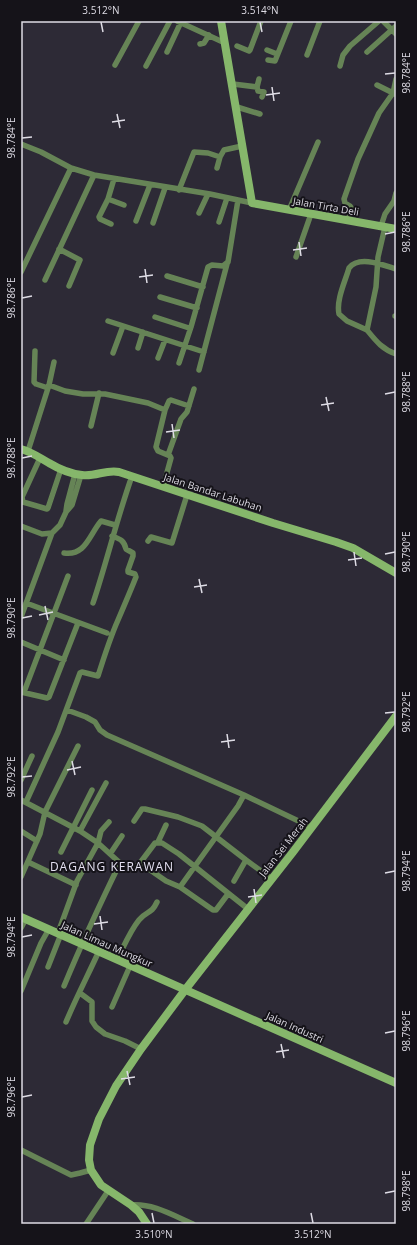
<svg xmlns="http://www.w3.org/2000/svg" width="417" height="1245" font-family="'Open Sans',sans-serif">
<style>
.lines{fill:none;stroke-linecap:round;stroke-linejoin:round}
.street{stroke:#668456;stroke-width:5.5}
.secondary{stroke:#86b76b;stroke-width:8}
.ticks{fill:none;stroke:#dedce5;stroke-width:1.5}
.labels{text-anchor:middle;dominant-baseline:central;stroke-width:4;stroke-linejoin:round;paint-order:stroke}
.street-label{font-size:10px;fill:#dedce5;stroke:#151319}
.quarter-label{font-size:12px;letter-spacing:1px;fill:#e4e0f1;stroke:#151319}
.neatline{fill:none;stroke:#dedce5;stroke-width:1.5}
.ticks-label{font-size:10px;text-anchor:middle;fill:#dedce5}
</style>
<rect width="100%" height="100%" fill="#2d2a36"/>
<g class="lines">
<path class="street" d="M177 21 225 43
M383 21 396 34
M200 44 204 43 209 35
M237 46 249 51 250 50 261 21
M267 50 277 54
M167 52 181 22
M367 52 396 26
M307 55 320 21
M268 60 275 61 291 21
M115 65 139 21
M146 66 170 21
M340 66 343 55 350 46 379 21
M233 84 257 87 259 79
M377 85 395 94
M257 87 258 91 264 92 262 97
M237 107 260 114
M21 144 41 152 71 168 94 175 210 194 252 203
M217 168 220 157 224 150 242 146
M179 190 194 152 208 153 220 157
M108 199 124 205
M289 210 318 142
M199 213 208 194
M348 220 352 209 350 206 345 203 344 199 358 159 369 135 379 113 393 93 396 79
M136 221 150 185
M219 222 227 198
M153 223 165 188
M111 224 100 219 99 217 108 199 114 179
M381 226 385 214 394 201 396 193
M385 227 378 257 376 287 367 330C376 341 382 349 396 354
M59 249 80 260 69 286
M296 257 311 214
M21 272 71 168
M167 276 203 287
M45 280 94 175
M160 297 197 308
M395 316H396
M155 317 189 328 191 327 208 267 212 265 223 266 228 262 238 200
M108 321 204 352
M367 330 347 321 339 314C336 300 345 282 349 268 359 255 383 265 396 269
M138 348 143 332
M35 351 34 382 36 384 48 388
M113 353 123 326
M158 358 165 340
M179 363 191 327
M199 370 227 264
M49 385 54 362
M165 410 169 401 171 400 189 406
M91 426 99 393
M28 451 49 385 65 391 83 394H105L148 403 165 410 156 447 158 451 170 456 171 458 163 487
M168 455 181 419 187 412 194 389
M40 458 22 497 23 502 47 509 48 508 61 469
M66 511 67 504 75 474
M21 526 42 534 52 533 60 525 66 512 72 505 81 475
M148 541 151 537 172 543 187 495
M64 553C86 556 89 535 101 521L115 525
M26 603 107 633
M93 603C107 561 117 518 132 476
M21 617 52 533
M21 642 64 660
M21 692 47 698 49 697 78 623
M24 692 68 576
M67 710 86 717 95 722 100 730 107 735 244 795 311 827
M21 780 32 756
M21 800 80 831 98 843 120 863 131 869 134 868 140 863 155 843H162L179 854 248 909
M26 802 58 732 80 673 82 672 98 676C104 657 110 638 118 620 124 606 130 592 136 577L135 574 128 572V570L133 556V553L126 549C124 540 120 539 112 536
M134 821 142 809H145L178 817 202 826 246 860 272 879
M21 831 37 841
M80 831 106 783
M158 842 166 825
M61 852 92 790
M110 854 122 836
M28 862 76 885
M140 863 166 881 180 887 213 910H216L228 894
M21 877 40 834 45 812 78 746
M234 881 246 860
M180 887 238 806 244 795
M21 928 26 919
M58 933 77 881 98 843 101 831 109 822
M117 960C124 946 130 931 139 920 147 910 151 915 157 902
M48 967 61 934
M64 986C81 945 100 904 120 863
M21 991 41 943 49 929
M80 993 92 1002V1021L96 1027 105 1034 125 1041 141 1049
M112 1007 130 966
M66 1022C76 998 88 975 99 951
M21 1150 71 1175 80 1173 91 1170
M131 1205C153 1203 174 1216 193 1224
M86 1224 108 1191"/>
<path class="secondary" d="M221 21 252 203 396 229
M21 449C32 452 40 458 49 463 59 469 71 474 82 475 95 477 107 469 119 472L273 523 336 542 353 548 396 573
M21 917 396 1083
M147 1224 139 1212 131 1205 101 1185 91 1170 89 1160 90 1145 99 1119 116 1086 141 1049 185 990 293 852 396 716"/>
</g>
<path class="ticks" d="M101 22 103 32M260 22 262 32M385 74 395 73M272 87 274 101M266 95 280 93M117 114 120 128M112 122 125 120M22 138 32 137M385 234 395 232M299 242 301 256M293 250 307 248M145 269 147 283M139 277 153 275M22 298 32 296M385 394 395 392M326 397 329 411M321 405 334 403M172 424 174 438M166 432 180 430M22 458 32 456M354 552 356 566M385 554 395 552M348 560 362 558M199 579 202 593M194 587 207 585M45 606 48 620M39 615 53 612M22 618 32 616M385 713 395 712M227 734 229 748M221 742 235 740M72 761 75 775M67 770 81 767M22 777 32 776M385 873 395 871M254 889 256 903M248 897 262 895M100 916 102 930M94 924 108 922M22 937 32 935M385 1033 395 1031M281 1044 284 1058M276 1052 289 1050M127 1071 130 1085M121 1079 135 1077M22 1097 32 1095M385 1193 395 1191M152 1213 154 1223M311 1213 313 1223"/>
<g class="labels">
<g class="street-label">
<text transform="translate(326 206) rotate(10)">Jalan Tirta Deli</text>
<text transform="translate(213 492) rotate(18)">Jalan Bandar Labuhan</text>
<text transform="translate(283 847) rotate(-52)">Jalan Sei Merah</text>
<text transform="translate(107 944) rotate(24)">Jalan Limau Mungkur</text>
<text transform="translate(295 1027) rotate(24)">Jalan Industri</text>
</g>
<g class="quarter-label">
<text x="112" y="866">DAGANG KERAWAN</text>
</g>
</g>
<rect width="417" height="1245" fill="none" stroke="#151319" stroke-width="44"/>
<rect x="22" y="22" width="373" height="1201" class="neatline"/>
<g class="ticks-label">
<text x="101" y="14">3.512°N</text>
<text x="260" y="14">3.514°N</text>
<text transform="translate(406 73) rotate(-90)" y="4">98.784°E</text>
<text transform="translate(11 138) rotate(-90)" y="4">98.784°E</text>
<text transform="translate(406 232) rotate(-90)" y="4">98.786°E</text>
<text transform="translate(11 298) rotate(-90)" y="4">98.786°E</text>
<text transform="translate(406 392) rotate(-90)" y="4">98.788°E</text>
<text transform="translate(11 458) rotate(-90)" y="4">98.788°E</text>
<text transform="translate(406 552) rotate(-90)" y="4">98.790°E</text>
<text transform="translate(11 618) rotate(-90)" y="4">98.790°E</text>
<text transform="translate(406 712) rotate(-90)" y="4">98.792°E</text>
<text transform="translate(11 777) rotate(-90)" y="4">98.792°E</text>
<text transform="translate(406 871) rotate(-90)" y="4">98.794°E</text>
<text transform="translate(11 937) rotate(-90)" y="4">98.794°E</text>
<text transform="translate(406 1031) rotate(-90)" y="4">98.796°E</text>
<text transform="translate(11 1097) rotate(-90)" y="4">98.796°E</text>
<text transform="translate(406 1191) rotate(-90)" y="4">98.798°E</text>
<text x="154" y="1238">3.510°N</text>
<text x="313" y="1238">3.512°N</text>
</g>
</svg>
